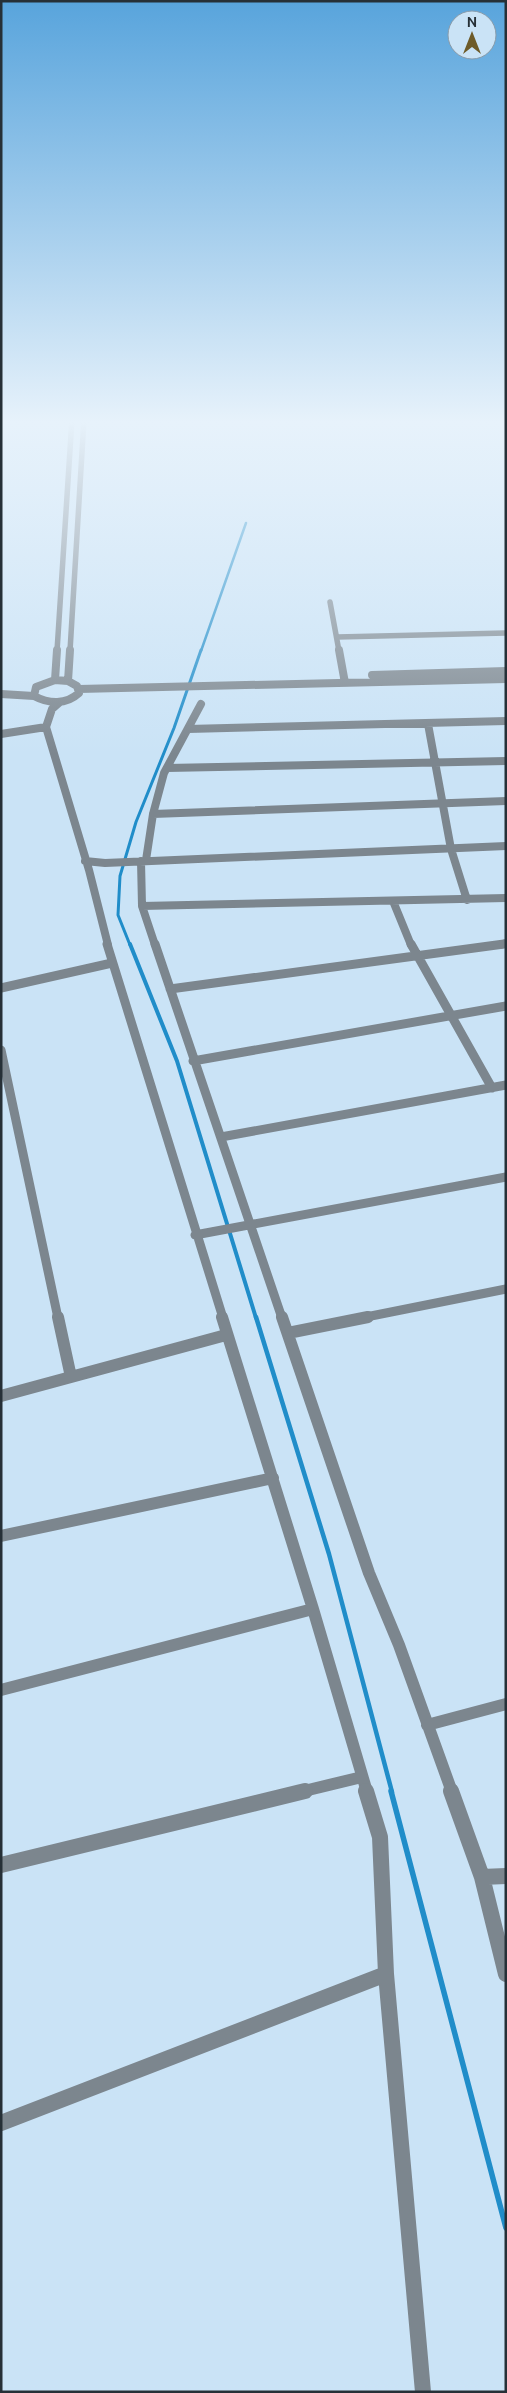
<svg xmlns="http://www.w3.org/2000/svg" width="507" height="2393" font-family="Ubuntu,sans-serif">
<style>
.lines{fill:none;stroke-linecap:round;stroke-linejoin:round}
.stream-far4{stroke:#208dc9;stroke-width:2.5}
.stream-far3{stroke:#208dc9;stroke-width:3}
.stream-far2{stroke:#208dc9;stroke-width:4}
.stream-far1{stroke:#208dc9;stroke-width:4.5}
.stream{stroke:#208dc9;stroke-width:5.5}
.minor-far4{stroke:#7c868e;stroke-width:5.5}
.minor-far3{stroke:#7c868e;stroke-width:8}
.minor-far2{stroke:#7c868e;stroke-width:9}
.minor-far1{stroke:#7c868e;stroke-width:12}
.minor{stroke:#7c868e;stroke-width:16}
</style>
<rect width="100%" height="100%" fill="#cae3f6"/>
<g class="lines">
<path class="stream-far4" d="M201 651 246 523"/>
<path class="stream-far3" d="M130 945 118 915 120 876 136 822 174 728 201 650"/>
<path class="stream-far2" d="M130 944 177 1061 256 1318"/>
<path class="stream-far1" d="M256 1317 329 1554 392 1792"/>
<path class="stream" d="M391 1791 506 2228"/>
<path class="minor-far4" d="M330 602 339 651
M337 637 506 633
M57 651 72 419
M70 651 84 419"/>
<path class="minor-far3" d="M339 650 345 683
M372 675 506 671
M55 680 57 650
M55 680 68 681 77 686 79 693C66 705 49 704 34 696L36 687Z
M68 681 70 650
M79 689 506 679
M1 694 34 696
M60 702 52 709 46 727 89 870 108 945
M428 724 451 849 467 900
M188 729 506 721
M1 734 46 727
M167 768 506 761
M153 814 506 801
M146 860 153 814 164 773 201 704
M85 861 105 863 506 846
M141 861 142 906 155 945
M393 901 411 945
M142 906 506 898
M500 945 506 943"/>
<path class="minor-far2" d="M107 944 223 1318
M155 944 282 1318
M411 944 492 1088
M1 988 112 963
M170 989 504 944
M1 1050 58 1318
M193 1061 506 1006
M221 1137 506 1085
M195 1235 506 1177
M361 1318 506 1289"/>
<path class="minor-far1" d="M58 1317 71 1377
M222 1317 313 1609 367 1792
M282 1317 369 1573 399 1645 452 1792
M288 1333 368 1317
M1 1396 226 1335
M1 1536 273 1478
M1 1690 313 1609
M427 1725 506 1704
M300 1792 362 1777"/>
<path class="minor" d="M366 1791 380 1837 386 1974 423 2392
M451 1791 482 1877 506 1974
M1 1865 305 1791
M482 1877 506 1876
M1 2123 386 1974"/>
</g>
<linearGradient id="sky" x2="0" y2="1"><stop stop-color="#58a4dc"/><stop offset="0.56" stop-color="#e7f2fb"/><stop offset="1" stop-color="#e7f2fb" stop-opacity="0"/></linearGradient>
<rect width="507" height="754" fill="url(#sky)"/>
<rect width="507" height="2393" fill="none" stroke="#263037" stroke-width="5"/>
<g transform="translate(472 35)"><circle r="24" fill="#cae3f6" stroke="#889baa"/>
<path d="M0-4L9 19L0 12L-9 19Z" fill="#6d5b29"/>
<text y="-8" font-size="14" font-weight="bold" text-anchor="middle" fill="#263037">N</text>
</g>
</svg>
